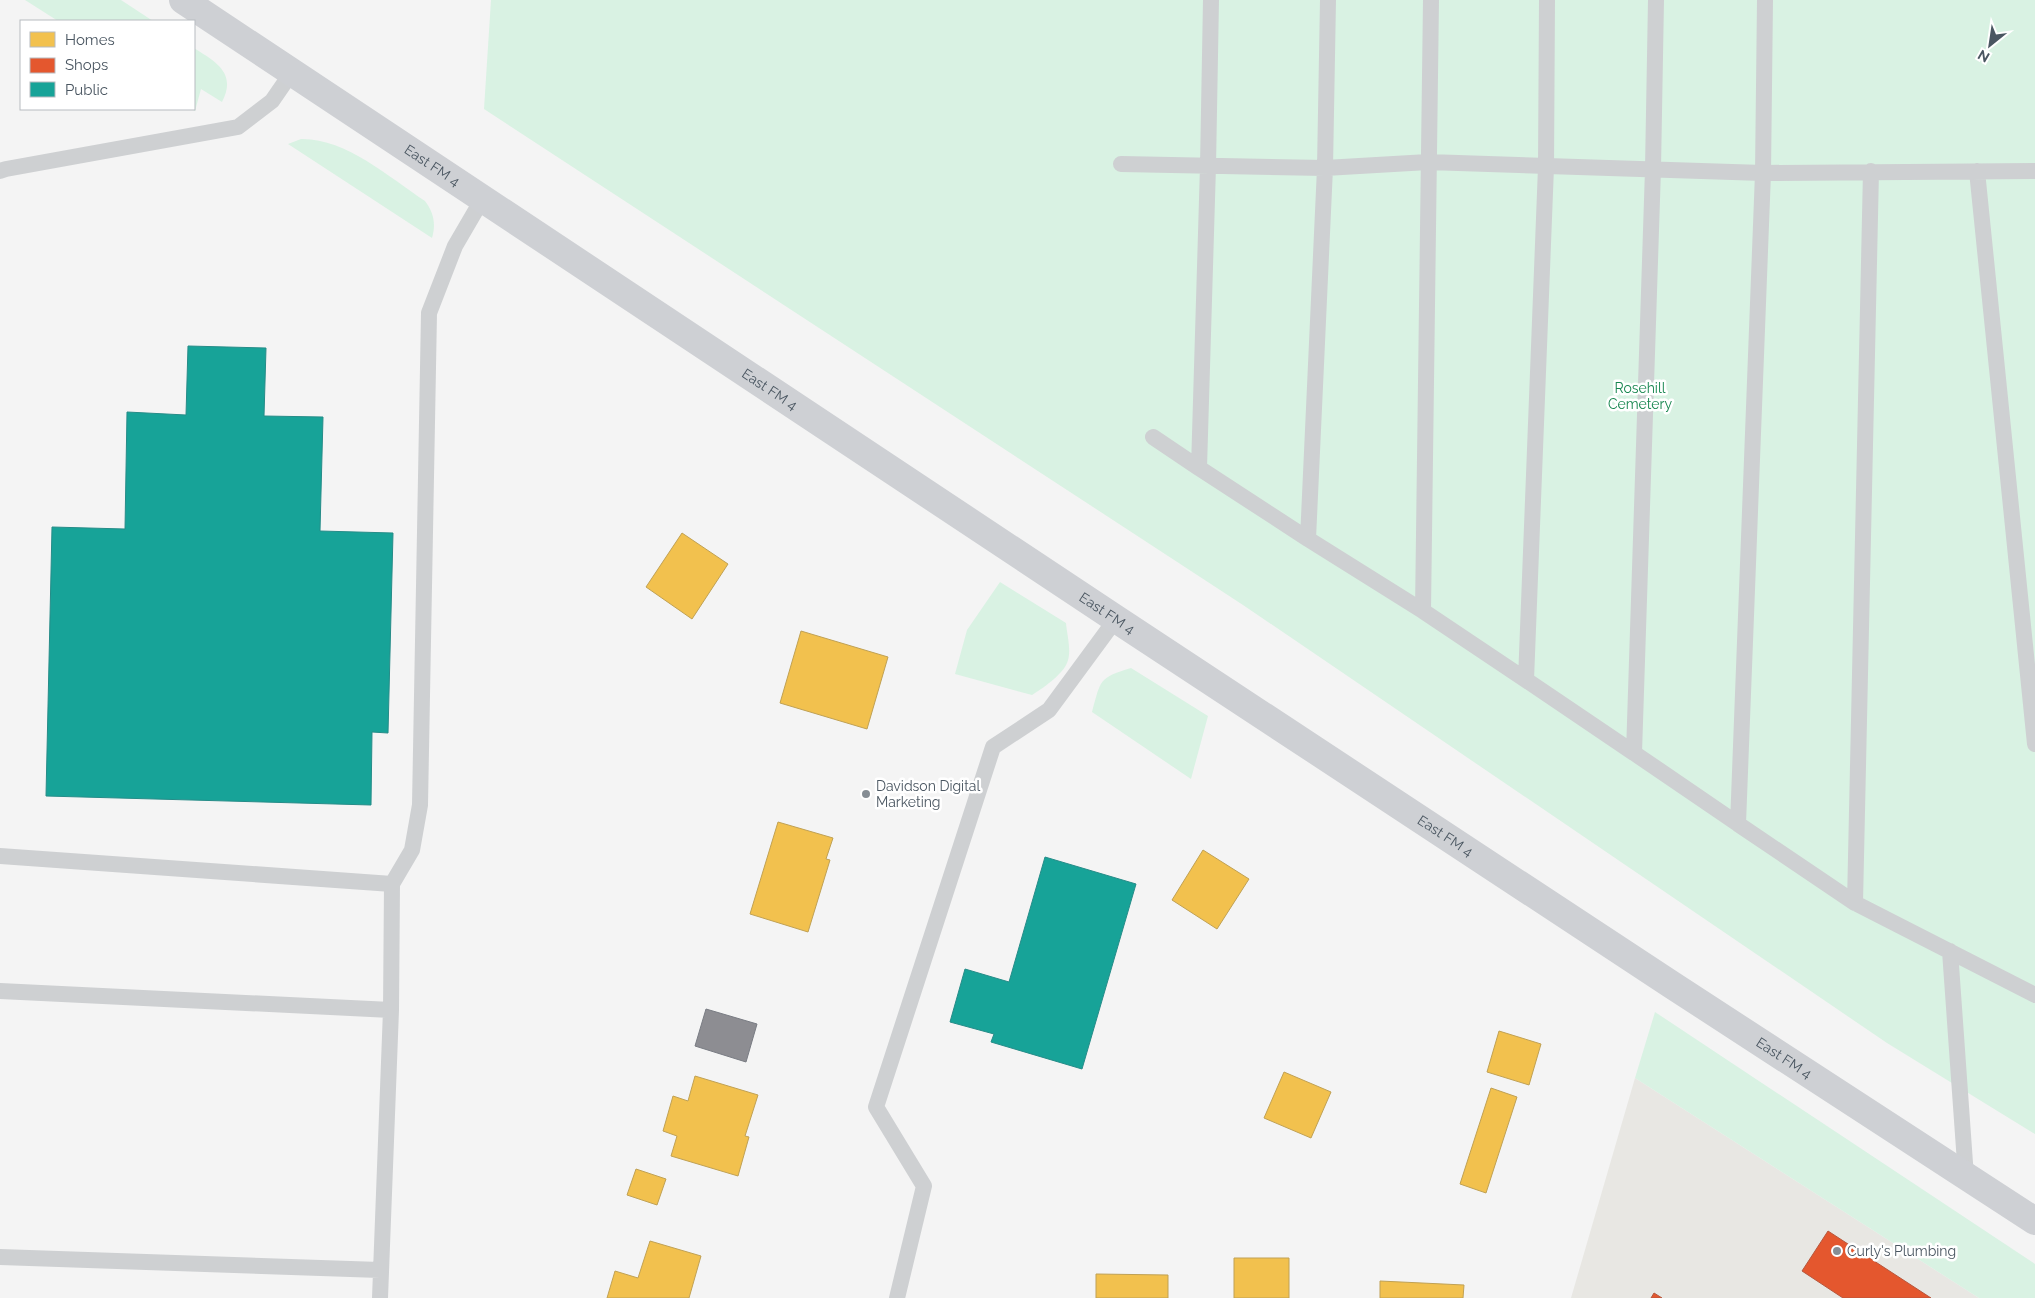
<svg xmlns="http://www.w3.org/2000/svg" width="2035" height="1298" font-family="Raleway,sans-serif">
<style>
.commercial{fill:#e8e7e3}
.green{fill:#d9f2e3}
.homes{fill:#f2c14e;stroke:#c0a154}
.shops{fill:#e4572e;stroke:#b6573d}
.public{fill:#17a398;stroke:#268c88}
.industry{fill:#8d8d92;stroke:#797c83}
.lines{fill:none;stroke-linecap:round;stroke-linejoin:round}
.lane{stroke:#ced0d2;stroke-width:16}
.secondary{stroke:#ced0d4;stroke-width:28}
.poi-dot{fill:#868d94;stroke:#fff;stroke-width:2}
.labels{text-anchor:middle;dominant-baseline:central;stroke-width:5;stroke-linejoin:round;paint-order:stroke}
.street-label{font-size:14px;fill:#4a5661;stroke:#fff}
.park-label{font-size:14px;fill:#17864f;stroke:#fff}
.poi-label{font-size:14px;fill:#4a5661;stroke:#fff;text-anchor:start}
</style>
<rect width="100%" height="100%" fill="#f4f4f4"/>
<path class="commercial" d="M1635 1078 1979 1298H1571Z"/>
<path class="green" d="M25 0H121L153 21H58Z
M491 0H2035V1134L1887 1043 1243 605 484 109Z
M194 48C216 62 237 73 222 102L201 89 195 111 191 109H194Z
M301 139C345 138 389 177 425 201 434 213 436 224 432 238L288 144Z
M1000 582 1066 623C1067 635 1072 652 1067 663 1063 674 1042 689 1032 695L955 674 967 630Z
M1131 668 1208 716 1191 779 1092 712C1101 680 1098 678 1131 668Z
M1655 1012 2035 1264V1298H1979L1635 1078Z"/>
<path class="homes" d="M682 533 728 564 692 619 646 587Z
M801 631 888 657 867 729 780 703Z
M778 822 833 838 826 859 830 860 808 932 750 914Z
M1203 850 1249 879 1217 929 1172 900Z
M1499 1031 1541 1044 1529 1085 1487 1072Z
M1284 1072 1331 1092 1311 1138 1264 1118Z
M695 1076 758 1095 745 1136 749 1137 738 1176 671 1156 677 1136 663 1131 673 1096 688 1101Z
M1491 1088 1517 1097 1486 1193 1460 1184Z
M636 1169 666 1179 657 1205 627 1195Z
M650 1241 701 1256 689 1298H607L615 1271 638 1278Z
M1234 1258H1289V1298H1234Z
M1096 1274 1168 1275V1298H1096Z
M1380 1281 1464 1285 1463 1298H1380Z"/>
<path class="shops" d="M1828 1231 1931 1298H1843L1802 1271Z
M1654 1293 1662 1298H1651Z"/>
<path class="public" d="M188 346 266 348 264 416 323 417 320 531 393 533 388 733 372 732 371 805 46 796 52 527 125 529 127 412 186 415Z
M1045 857 1136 884 1082 1069 991 1042 994 1034 950 1022 965 969 1009 982Z"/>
<path class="industry" d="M706 1009 757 1024 746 1062 695 1046Z"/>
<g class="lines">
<path class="lane" d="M1328 0 1325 168 1308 539 1423 611 1431 0
M1547 0 1546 167 1526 680 1634 753 1653 169 1656 0
M1765 0 1763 173 1738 824 1855 903 1871 171
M1121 164 1325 168 1428 162 1763 173 2035 171
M0 171 6 169 238 127 272 101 292 72
M1977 171 2035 744
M1153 437 1199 468 1208 166 1211 0
M1199 468 1308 539
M1423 611 1526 680
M1634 753 1738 824
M0 856 392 884
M1855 903 2035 995
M1950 951 1966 1177
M0 991 391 1010
M0 1257 380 1270
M380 1298 391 1010 392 884 412 850 420 805 429 313 455 246 483 198
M897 1298 924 1186 876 1107 993 747 1049 710 1116 619"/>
<path class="secondary" id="s1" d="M183 0 1116 619 1672 985 2035 1221"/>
</g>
<g class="poi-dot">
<circle cx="866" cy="794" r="5"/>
<circle cx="1837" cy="1251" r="5"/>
</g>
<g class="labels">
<g class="street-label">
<text stroke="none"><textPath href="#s1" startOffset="299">East FM 4</textPath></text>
<text stroke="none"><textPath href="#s1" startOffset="704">East FM 4</textPath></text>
<text stroke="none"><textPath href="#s1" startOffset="1109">East FM 4</textPath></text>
<text stroke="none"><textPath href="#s1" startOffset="1514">East FM 4</textPath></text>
<text stroke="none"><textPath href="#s1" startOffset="1919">East FM 4</textPath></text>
</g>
<g class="park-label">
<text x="1640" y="388">Rosehill<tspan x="1640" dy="16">Cemetery</tspan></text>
</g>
<g class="poi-label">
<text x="876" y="786">Davidson Digital<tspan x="876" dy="16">Marketing</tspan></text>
<text x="1847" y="1251">Curly's Plumbing</text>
</g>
</g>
<rect x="20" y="20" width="175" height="90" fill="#ffffff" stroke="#b7bbc0"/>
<rect x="30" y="32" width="25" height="15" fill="#f2c14e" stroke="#b7bbc0"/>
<text x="65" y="45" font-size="15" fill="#4a5661">Homes</text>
<rect x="30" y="58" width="25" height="15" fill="#e4572e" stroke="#b7bbc0"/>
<text x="65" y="70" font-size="15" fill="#4a5661">Shops</text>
<rect x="30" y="82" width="25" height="15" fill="#17a398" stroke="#b7bbc0"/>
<text x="65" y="95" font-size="15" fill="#4a5661">Public</text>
<g transform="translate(1990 45) rotate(210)" stroke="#ffffff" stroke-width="4" paint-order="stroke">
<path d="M0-4L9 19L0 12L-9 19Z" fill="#4a5661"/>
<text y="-8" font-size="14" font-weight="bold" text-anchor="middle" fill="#4a5661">N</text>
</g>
</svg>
